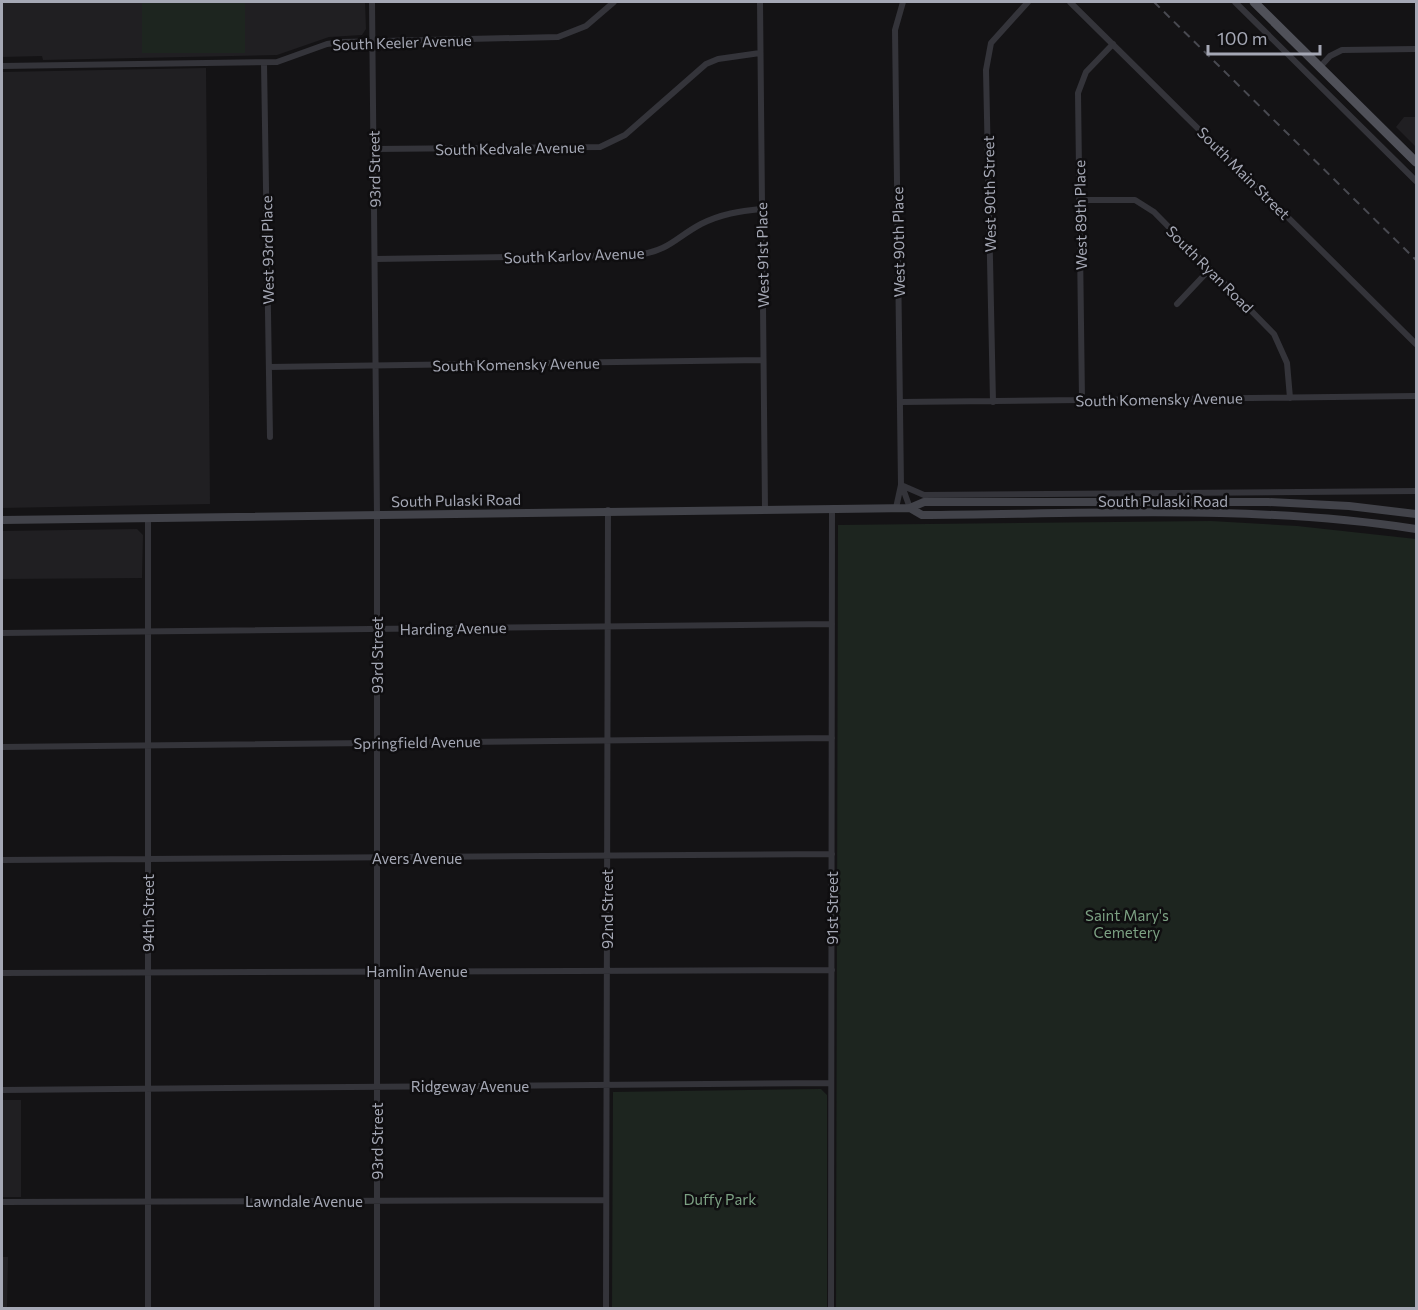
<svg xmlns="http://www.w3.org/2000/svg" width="1418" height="1310" font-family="Commissioner,sans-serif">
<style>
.built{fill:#201f22}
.green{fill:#1d251f}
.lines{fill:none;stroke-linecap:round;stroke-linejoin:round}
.street{stroke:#34343a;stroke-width:6}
.secondary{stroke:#42434a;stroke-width:8}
.primary{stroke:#505159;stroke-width:9}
.rail{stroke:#494a51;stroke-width:2;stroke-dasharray:8 6;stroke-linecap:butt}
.labels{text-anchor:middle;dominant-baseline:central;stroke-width:5;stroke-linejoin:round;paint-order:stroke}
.street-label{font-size:15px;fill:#a5a8b5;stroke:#0f0e10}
.park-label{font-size:15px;fill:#7ca183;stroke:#0f0e10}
</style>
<rect width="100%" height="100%" fill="#141315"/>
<path class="built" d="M2 2H365L366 29 362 35 329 37 277 55 43 60 42 56 2 57Z
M206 68 210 504 2 508V72Z
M1404 117H1416V147L1396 127Z
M137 529 143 535 142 578 2 579V531Z
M2 1100H21V1197H2Z
M2 1257H8L7 1308H2Z"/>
<path class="green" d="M142 2H245V53H142Z
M1211 521 1297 526 1416 539V1308H836L838 525Z
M821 1089 827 1095V1308H612L613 1092Z"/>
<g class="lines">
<path class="street" d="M372 2 377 515V1308
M760 2 765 509
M1070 2 1416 344
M1235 2 1416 181
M264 63 270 437
M2 66 277 62 327 44 342 42 558 37 586 26 614 2
M1320 67 1330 56 1342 50 1416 49
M374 149 600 147 625 135 706 64 718 59 760 53
M1079 200H1135L1154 212 1274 334 1287 363 1290 398
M375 259 638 255C670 250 675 238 701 224 721 214 740 211 761 209
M1177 304 1210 269
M269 367 763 360
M1082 400 1078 93 1086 72 1113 44
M901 402 1416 396
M993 402 986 70 991 43 1028 2
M901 485 924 495 1416 491
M902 486 910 508
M896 508 901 485 895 30 903 2
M148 518V1308
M2 633 832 624
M2 747 832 738
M2 860 832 854
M2 973 832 970
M2 1090 831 1083
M2 1202 606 1200
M606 1308 608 510
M831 1308 832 508"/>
<path class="secondary" d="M910 508 922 515C1086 514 1254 504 1416 529
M2 520 910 508 924 502H1268L1349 506 1416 514"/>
<path class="primary" d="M1254 2 1416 162"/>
<path class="rail" d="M1154 2 1416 260"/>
</g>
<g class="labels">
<g class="street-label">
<text transform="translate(402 42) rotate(-2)">South Keeler Avenue</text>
<text transform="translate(510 148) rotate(-1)">South Kedvale Avenue</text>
<text transform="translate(374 169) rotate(-91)">93rd Street</text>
<text transform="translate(1244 173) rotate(45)">South Main Street</text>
<text transform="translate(989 194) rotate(-91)">West 90th Street</text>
<text transform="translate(1080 215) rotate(-91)">West 89th Place</text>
<text transform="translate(898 242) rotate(-91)">West 90th Place</text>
<text transform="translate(267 250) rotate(-91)">West 93rd Place</text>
<text transform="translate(574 255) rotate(-2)">South Karlov Avenue</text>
<text transform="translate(762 255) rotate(-91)">West 91st Place</text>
<text transform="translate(1210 269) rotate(45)">South Ryan Road</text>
<text transform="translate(516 364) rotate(-1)">South Komensky Avenue</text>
<text transform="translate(1159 399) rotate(-1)">South Komensky Avenue</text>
<text transform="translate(456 500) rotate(-1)">South Pulaski Road</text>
<text x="1163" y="501">South Pulaski Road</text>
<text transform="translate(453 628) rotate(-1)">Harding Avenue</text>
<text transform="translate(377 655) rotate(-90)">93rd Street</text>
<text transform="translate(417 742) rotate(-1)">Springfield Avenue</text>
<text x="417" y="858">Avers Avenue</text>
<text transform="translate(832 908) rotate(-90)">91st Street</text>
<text transform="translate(607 909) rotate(-90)">92nd Street</text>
<text transform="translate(148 913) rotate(-90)">94th Street</text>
<text x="417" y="971">Hamlin Avenue</text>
<text x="470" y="1086">Ridgeway Avenue</text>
<text transform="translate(377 1141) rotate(-90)">93rd Street</text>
<text x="304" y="1201">Lawndale Avenue</text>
</g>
<g class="park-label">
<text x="1127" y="915">Saint Mary's<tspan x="1127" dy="17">Cemetery</tspan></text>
<text x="720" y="1199">Duffy Park</text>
</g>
</g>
<rect width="1418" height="1310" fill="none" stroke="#a5a8b5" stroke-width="6"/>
<path d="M1208 45v9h112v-9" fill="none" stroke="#a5a8b5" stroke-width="3"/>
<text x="1217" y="45" font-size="18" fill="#a5a8b5" stroke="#0f0e10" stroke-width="4.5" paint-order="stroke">100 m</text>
</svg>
